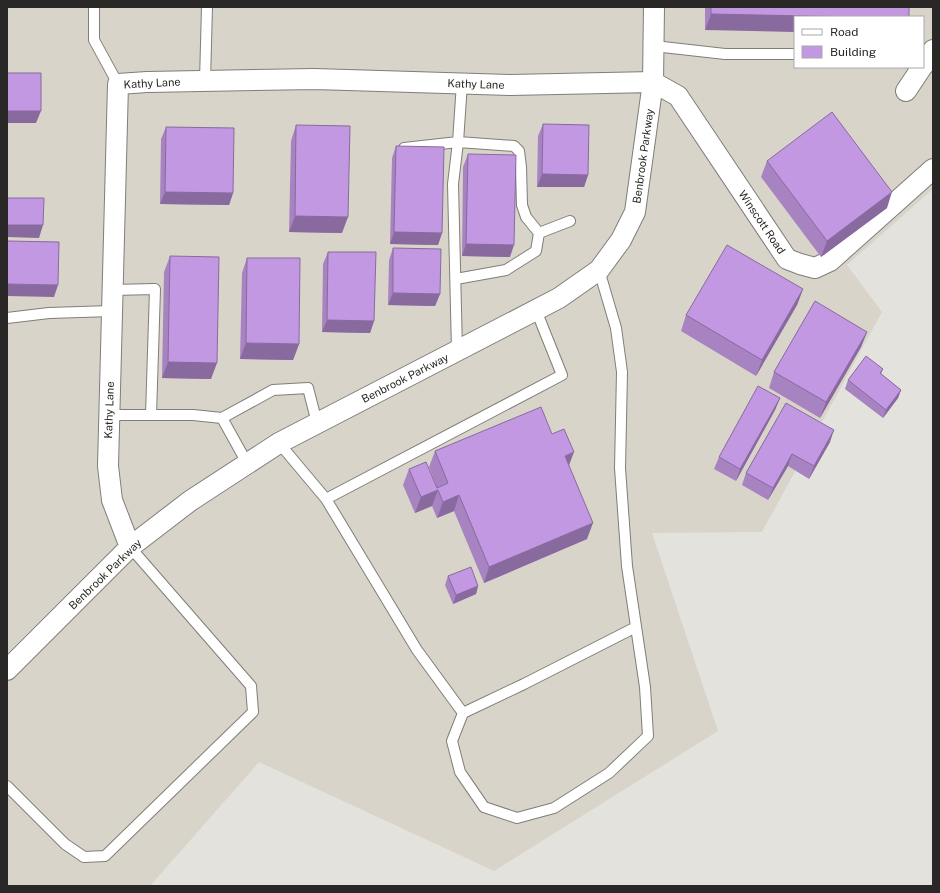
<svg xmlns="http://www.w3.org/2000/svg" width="940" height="893" font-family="'Public Sans',sans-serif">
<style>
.built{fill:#d8d4c9;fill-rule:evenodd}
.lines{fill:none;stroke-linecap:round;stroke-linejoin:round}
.service-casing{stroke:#7f7e78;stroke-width:12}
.minor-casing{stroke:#7f7e78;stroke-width:22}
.service{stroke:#fff;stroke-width:10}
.minor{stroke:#fff;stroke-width:20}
.wall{fill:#a783c2}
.shaded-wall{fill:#886a9e}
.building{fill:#c298e2;stroke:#886a9e}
.labels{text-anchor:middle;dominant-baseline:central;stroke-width:3.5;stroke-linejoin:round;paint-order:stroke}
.street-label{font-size:11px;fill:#292826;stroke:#fff}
</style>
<rect width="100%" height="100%" fill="#e4e2dc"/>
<path class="built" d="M7 7H932L933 9V189L847 265 882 312 762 532 652 533 718 731 494 871 259 762 150 886H7ZM795 17H923V67H795Z"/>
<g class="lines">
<g class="service-casing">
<path id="service" d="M94 7V40L118 84
M654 46 725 54H795
M205 81 207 7
M404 148 458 142 514 146 519 151 521 167 522 205 526 217 539 233 570 221
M456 279 506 270 536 251 539 233
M112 290 155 289 151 415
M536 310 562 375 326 499 417 650 463 713 452 741 460 772 484 807 517 818 554 808 609 773 648 736 645 687 627 566 620 468 622 372 616 328 599 270
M7 318 49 313 112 311
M457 351 453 184 458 142 462 83
M109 415H193L222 418 247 463
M222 418 273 390 308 388 317 423
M279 443 326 499
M463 713 524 684 636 627
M7 786 65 844 84 857 105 856 253 712 251 686 130 547"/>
</g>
<g class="minor-casing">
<path id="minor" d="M923 66 933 50
M906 91 922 67
M130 547 112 500 108 466 118 84 147 82 315 79 510 85 653 82 678 96 787 259 800 264 815 268 830 261 933 169
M7 670 130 547 190 501 279 443 559 298 599 270 621 240 635 212 653 82 654 7"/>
</g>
<use href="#service" class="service"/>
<use href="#minor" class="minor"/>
</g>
<path class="wall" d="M705 7H909L705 30Z
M543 124 588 175 584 187H537L538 136Z
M296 125 342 233 289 232 291 141Z
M166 127 233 193 229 205 160 204 161 139Z
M396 146 442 233 438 245 390 244 392 158Z
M468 154 510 257 462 256 463 167Z
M767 161 887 208 821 257 761 177Z
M393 248 440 294 435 306 388 305 389 260Z
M328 252 374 321 370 333 322 332 323 264Z
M170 256 211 379 162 378 164 272Z
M247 258 299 344 293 360 240 359 242 273Z
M803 289 797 305 756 376 681 331 686 315Z
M867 332 861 347 820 418 769 388 774 372Z
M883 369 881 374 901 390 898 398 883 418 845 389 848 380Z
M780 398 775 410 736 481 714 469 719 457Z
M786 403 830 442 809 479 788 466 768 500 742 485 746 473Z
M552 434 569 465 587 539 484 583 454 511 437 518 432 506 415 513 403 485 409 469 436 485 429 467 435 451Z
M448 576 478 586 476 594 453 604 445 585Z"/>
<path class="shaded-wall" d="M711 14 855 17H795V32L705 30Z
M7 111H41L36 123H7Z
M542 174 588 175 584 187H537Z
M165 192 233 193 229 205 160 204Z
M892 192 887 208 821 257 827 241Z
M295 216 348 217 342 233 289 232Z
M7 225H43L39 238 7 237Z
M394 232 442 233 438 245 390 244Z
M466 244 514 245 510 257 462 256Z
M7 284 58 285 54 297 7 296Z
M803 289 797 305 756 376 762 360Z
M393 293 440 294 435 306 388 305Z
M327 320 374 321 370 333 322 332Z
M867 332 861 347 820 418 826 402Z
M246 343 299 344 293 360 240 359Z
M168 362 217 363 211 379 162 378Z
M901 390 898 398 883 418 886 410Z
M780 398 775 410 736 481 740 469Z
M834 430 830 442 809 479 814 466Z
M574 452 568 468 565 456Z
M792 454 788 466 768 500 773 488Z
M438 490 432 506 415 513 421 497Z
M459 495 454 511 437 518 443 502Z
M593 523 587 539 484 583 489 567Z
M478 586 476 594 453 604 456 595Z"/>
<path class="building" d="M711 7H909V17H855L711 14Z
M7 73H41V111H7Z
M832 112 892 192 827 241 767 161Z
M543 124 589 125 588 175 542 174Z
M296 125 350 126 348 217 295 216Z
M166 127 234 128 233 193 165 192Z
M396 146 444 147 442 233 394 232Z
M468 154 516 155 514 245 466 244Z
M7 198H44L43 225H7Z
M7 241 59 242 58 285 7 284Z
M727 245 803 289 762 360 686 315Z
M393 248 441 249 440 294 393 293Z
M328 252H376L374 321 327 320Z
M170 256 219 257 217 363 168 362Z
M247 258H300L299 344 246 343Z
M815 301 867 332 826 402 774 372Z
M866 356 883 369 880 373 901 390 886 410 848 380Z
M758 386 780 398 740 469 719 457Z
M786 403 834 430 814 466 792 454 773 488 746 473Z
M541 407 552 434 564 429 574 452 565 456 593 523 489 567 459 495 443 502 438 490 421 497 409 469 426 462 437 488 448 483 435 451Z
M471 567 478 586 456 595 448 576Z"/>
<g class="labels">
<g class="street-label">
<text transform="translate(152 83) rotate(-3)">Kathy Lane</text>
<text transform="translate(476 84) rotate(2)">Kathy Lane</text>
<text transform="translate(643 156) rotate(-82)">Benbrook Parkway</text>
<text transform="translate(762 222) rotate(56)">Winscott Road</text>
<text transform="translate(405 378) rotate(-27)">Benbrook Parkway</text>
<text transform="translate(109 410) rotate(-88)">Kathy Lane</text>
<text transform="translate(105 574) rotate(-44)">Benbrook Parkway</text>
</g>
</g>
<rect width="940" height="893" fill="none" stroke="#292826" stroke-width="16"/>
<rect x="794" y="16" width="130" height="52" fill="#ffffff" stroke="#a9a9a8"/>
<rect x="802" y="29" width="20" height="6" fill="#ffffff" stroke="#a9a9a8"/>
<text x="830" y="36" font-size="12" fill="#292826">Road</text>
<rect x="802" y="46" width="20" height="12" fill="#c298e2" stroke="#a9a9a8"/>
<text x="830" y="56" font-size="12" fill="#292826">Building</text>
</svg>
